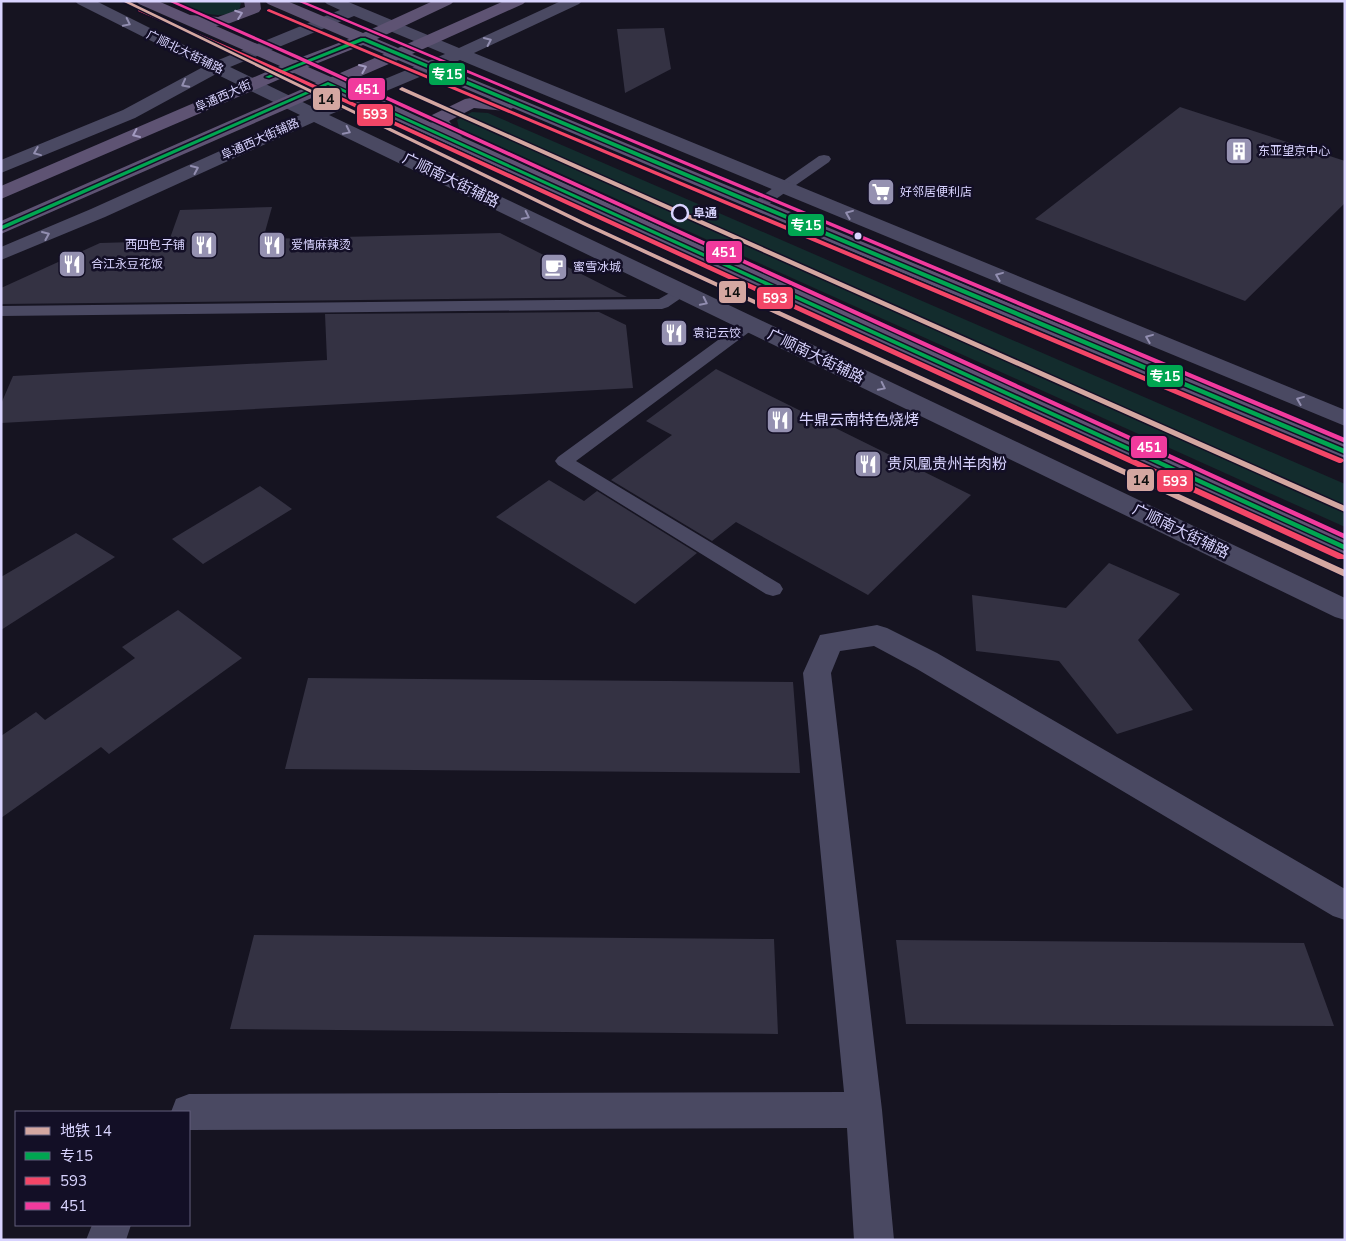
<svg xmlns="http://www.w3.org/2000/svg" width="1346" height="1241" font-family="'Nunito Sans','Noto Sans SC',sans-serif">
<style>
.green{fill:#132c2d}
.building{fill:#343243}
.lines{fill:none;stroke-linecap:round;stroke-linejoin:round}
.lane{fill:#4a4962;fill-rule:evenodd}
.street{fill:#4a4962;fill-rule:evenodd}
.primary{fill:#5e5373;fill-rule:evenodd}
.bus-1-casing{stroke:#130f26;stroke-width:3}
.bus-2-casing{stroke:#130f26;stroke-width:3}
.bus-3-casing{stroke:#130f26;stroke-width:3}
.bus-1{fill:#00a651;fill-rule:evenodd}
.bus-2{fill:#f34667;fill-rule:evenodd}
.bus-3{fill:#f13a9d;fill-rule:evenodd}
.metro-1-casing{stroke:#130f26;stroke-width:3}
.metro-1{fill:#d4a7a1;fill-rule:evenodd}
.oneway{stroke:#a29ac0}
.oneway2{stroke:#928eb0}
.stop-dot{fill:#130f26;stroke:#d9d4ff;stroke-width:2.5}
.bus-dot{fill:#d9d4ff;stroke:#130f26;stroke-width:2}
.labels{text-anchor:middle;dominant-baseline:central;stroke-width:5;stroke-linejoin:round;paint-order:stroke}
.far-street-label{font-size:12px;fill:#d9d4ff;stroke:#130f26}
.far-poi-label{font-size:12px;fill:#d9d4ff;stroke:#130f26;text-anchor:start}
.far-stop-label{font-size:12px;font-weight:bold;fill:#d9d4ff;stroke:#130f26;text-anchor:start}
.street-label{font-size:15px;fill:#d9d4ff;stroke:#130f26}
.poi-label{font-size:15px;fill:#d9d4ff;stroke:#130f26;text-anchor:start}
.line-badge{stroke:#130f26;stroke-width:2}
.badge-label{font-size:14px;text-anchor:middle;font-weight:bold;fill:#fff}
.pale-badge-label{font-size:14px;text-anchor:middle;font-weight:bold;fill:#111}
</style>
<rect width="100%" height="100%" fill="#161421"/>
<path class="green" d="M175 1H238L241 3 239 11C212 20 200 12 175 1Z
M472 112 488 113 1345 484V527L459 128 457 120Z"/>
<path class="building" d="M664 28 671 69 625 93 617 29Z
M1180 107 1345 161V203L1245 301 1035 219Z
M272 207 263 239 500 233 627 297 1 304V288L100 243 169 241 180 210Z
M599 312 626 325 633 388 1 423V404L13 376 327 360 325 314Z
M716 369 971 495 868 595 736 522 712 541 611 480 672 435 646 421Z
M549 480 584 501 597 491 697 553 635 604 496 517Z
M260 486 292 509 203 564 172 539Z
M76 533 115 557 1 630V577Z
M1109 563 1180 594 1138 640 1193 710 1117 734 1059 661 976 651 972 595 1066 608Z
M178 610 242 658 109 754 101 747 1 818V736L36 712 45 720 135 658 122 647Z
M308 678 793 682 800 773 285 769Z
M254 935 774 939 778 1034 230 1029Z
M896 940 1304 943 1334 1026 906 1024Z"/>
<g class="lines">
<path class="lane" d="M824 155 829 156 831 159 829 162 763 208H753L751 205 753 202 819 156Z
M682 286 687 288 690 291 687 294 668 307 662 309 1 316V306L659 299Z
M750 319 756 321 758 324 756 327 576 461 780 584 783 589 780 594 773 596 766 594 558 465 555 461 558 457 744 321Z"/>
<path class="street" d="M75 1H96L216 61 340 10 327 4 324 1H346L459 48 561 1H582L579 4 474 53 1345 410V426L460 60 329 115 1345 598V620L1335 617 314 122 105 217 1 260V247L91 209 300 115 216 74 135 118 1 173V160L123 110 203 67 78 4ZM354 16 445 54 315 108 230 67Z
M877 625 887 628 937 653 1345 889V920L1333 916 917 669 874 646 840 651 831 673 882 1110 894 1240H854L847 1128 189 1130V1112H171L176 1099 189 1094 844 1092 803 673 820 635Z
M92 1225H131L126 1240H86Z"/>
<path class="primary" d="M136 1H158L190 15 218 17 245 7 244 1H260L261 9 259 12 225 25 216 26 294 60 349 39 268 4 265 1H287L363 33 433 1H454L451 4 377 39 398 48 504 1H526L523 4 412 54 1345 443V460L513 108 506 111 474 108 449 121 462 137 1345 537V557L330 90 1 234V221L316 83 294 73 1 199V186L280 66 139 4ZM363 45 384 54 331 77 308 67ZM398 60 492 100 471 98 465 99 432 115 429 119 432 123 345 83Z"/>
<g class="bus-1-casing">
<path id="bus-1" d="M361 38H365L1345 449V454L363 41 269 78 265 77Z
M328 82 1345 545V550L328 85 1 230V226Z"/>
</g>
<g class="bus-2-casing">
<path id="bus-2" d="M138 9H142L291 74 1344 555 1345 557 1344 559H1338L287 76 138 11Z
M269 9 1343 459 1344 461 1341 463H1339L267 11V10Z"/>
</g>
<g class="bus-3-casing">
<path id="bus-3" d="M168 1H174L299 56 1345 534V539L295 58Z
M297 1H303L1345 438V443Z"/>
</g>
<use href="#bus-1" class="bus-1"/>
<use href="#bus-2" class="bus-2"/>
<use href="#bus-3" class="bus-3"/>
<g class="metro-1-casing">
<path id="metro-1" d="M122 1H128L587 223 1345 570V577L583 225Z
M402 87 1345 506V512L400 90 399 89Z"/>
</g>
<use href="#metro-1" class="metro-1"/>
</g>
<defs><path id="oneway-chevron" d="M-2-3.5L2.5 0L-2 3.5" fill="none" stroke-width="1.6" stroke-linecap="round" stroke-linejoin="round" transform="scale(1.25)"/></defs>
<g class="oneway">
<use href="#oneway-chevron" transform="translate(239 14) rotate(-20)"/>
<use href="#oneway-chevron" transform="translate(363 68) rotate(-23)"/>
<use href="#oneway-chevron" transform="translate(136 134) rotate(156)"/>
</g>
<g class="oneway2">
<use href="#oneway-chevron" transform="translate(127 23) rotate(26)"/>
<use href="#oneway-chevron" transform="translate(488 41) rotate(-25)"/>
<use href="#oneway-chevron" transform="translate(185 84) rotate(152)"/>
<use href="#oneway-chevron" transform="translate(347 131) rotate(26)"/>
<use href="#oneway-chevron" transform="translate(37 152) rotate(158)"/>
<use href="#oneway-chevron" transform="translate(195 169) rotate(-24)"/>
<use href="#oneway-chevron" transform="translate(849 214) rotate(-158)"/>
<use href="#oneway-chevron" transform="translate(526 216) rotate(26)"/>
<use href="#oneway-chevron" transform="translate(46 235) rotate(-23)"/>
<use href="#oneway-chevron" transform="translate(999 276) rotate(-158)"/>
<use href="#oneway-chevron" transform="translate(704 302) rotate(26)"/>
<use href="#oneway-chevron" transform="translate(1149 338) rotate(-158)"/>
<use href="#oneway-chevron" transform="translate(882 387) rotate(26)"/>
<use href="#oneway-chevron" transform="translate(1300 400) rotate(-158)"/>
</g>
<defs>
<g id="building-square" transform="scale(1.4375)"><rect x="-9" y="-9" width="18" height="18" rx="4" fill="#9591b1" stroke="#130f26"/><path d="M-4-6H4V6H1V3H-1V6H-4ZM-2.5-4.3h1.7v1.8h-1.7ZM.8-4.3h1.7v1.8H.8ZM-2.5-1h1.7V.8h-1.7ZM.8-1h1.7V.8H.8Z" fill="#fff"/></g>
<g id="supermarket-square" transform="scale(1.4375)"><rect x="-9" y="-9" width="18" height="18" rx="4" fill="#9591b1" stroke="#130f26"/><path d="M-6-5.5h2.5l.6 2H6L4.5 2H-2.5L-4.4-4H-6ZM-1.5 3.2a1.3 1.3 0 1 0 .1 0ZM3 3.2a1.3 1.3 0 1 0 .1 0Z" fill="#fff"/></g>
<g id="restaurant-square" transform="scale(1.4375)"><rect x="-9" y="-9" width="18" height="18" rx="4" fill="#9591b1" stroke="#130f26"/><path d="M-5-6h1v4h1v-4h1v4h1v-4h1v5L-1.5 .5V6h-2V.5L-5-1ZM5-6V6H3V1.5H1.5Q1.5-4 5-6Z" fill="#fff"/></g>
<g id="cafe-square" transform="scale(1.4375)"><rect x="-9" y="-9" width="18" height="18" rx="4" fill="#9591b1" stroke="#130f26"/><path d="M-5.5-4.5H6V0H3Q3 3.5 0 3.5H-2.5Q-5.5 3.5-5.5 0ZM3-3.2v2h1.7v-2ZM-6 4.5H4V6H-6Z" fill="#fff"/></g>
</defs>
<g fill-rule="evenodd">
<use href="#building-square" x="1239" y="151"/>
<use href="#supermarket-square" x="881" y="192"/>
<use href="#restaurant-square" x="204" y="245"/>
<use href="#restaurant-square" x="272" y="245"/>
<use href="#restaurant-square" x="72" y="264"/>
<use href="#cafe-square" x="554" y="267"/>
<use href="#restaurant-square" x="674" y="333"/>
<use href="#restaurant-square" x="780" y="420"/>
<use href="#restaurant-square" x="868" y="464"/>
</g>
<circle class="stop-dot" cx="680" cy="213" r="8"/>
<circle class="bus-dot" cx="858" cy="236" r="4.5"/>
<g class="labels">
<g class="far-street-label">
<text transform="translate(185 52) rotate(26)">广顺北大街辅路</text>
<text transform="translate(223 96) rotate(-24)">阜通西大街</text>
<text transform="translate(260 139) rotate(-24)">阜通西大街辅路</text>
</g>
<g class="far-poi-label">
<text x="1258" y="151">东亚望京中心</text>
<text x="900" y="192">好邻居便利店</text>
<text x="185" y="245" text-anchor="end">西四包子铺</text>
<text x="291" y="245">爱情麻辣烫</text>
<text x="91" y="264">合江永豆花饭</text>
<text x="573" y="267">蜜雪冰城</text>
<text x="693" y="333">袁记云饺</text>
</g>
<g class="far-stop-label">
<text x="693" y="213">阜通</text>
</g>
<g class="street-label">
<text transform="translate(451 180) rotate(26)">广顺南大街辅路</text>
<text transform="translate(816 356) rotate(26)">广顺南大街辅路</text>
<text transform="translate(1181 531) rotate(26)">广顺南大街辅路</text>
</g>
<g class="poi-label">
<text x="799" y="420">牛鼎云南特色烧烤</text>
<text x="887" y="464">贵凤凰贵州羊肉粉</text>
</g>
</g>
<g class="line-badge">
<rect x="428" y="62" width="38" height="24" rx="5" fill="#00a651"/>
<rect x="347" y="77" width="39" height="24" rx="5" fill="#f13a9d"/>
<rect x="312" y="87" width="29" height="24" rx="5" fill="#d4a7a1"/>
<rect x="356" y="103" width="38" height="24" rx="5" fill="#f34667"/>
<rect x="787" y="213" width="38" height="24" rx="5" fill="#00a651"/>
<rect x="705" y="240" width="38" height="24" rx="5" fill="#f13a9d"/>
<rect x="718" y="280" width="29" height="24" rx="5" fill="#d4a7a1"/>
<rect x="756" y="286" width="38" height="24" rx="5" fill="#f34667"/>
<rect x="1146" y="364" width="38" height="24" rx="5" fill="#00a651"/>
<rect x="1130" y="435" width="38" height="24" rx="5" fill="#f13a9d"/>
<rect x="1126" y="468" width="29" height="24" rx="5" fill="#d4a7a1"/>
<rect x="1156" y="469" width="38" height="24" rx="5" fill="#f34667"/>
</g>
<g class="badge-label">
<text x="447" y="79">专15</text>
<text x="367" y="94">451</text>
<text x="375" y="119">593</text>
<text x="806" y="230">专15</text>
<text x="724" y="257">451</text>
<text x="775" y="303">593</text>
<text x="1165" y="381">专15</text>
<text x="1149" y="452">451</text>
<text x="1175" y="486">593</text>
</g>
<g class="pale-badge-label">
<text x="326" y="104">14</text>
<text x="732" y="297">14</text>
<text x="1141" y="485">14</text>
</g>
<rect width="1346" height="1241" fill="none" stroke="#d9d4ff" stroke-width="5"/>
<rect x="15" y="1111" width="175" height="115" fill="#130f26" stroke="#625e7d"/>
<rect x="25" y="1127" width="25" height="8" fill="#d4a7a1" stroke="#625e7d"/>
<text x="60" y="1136" font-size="15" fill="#d9d4ff">地铁 14</text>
<rect x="25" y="1152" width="25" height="8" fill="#00a651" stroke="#625e7d"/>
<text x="60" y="1161" font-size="15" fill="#d9d4ff">专15</text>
<rect x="25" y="1177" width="25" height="8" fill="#f34667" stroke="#625e7d"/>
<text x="60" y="1186" font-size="15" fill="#d9d4ff">593</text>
<rect x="25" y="1202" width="25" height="8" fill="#f13a9d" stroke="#625e7d"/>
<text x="60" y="1211" font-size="15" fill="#d9d4ff">451</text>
</svg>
